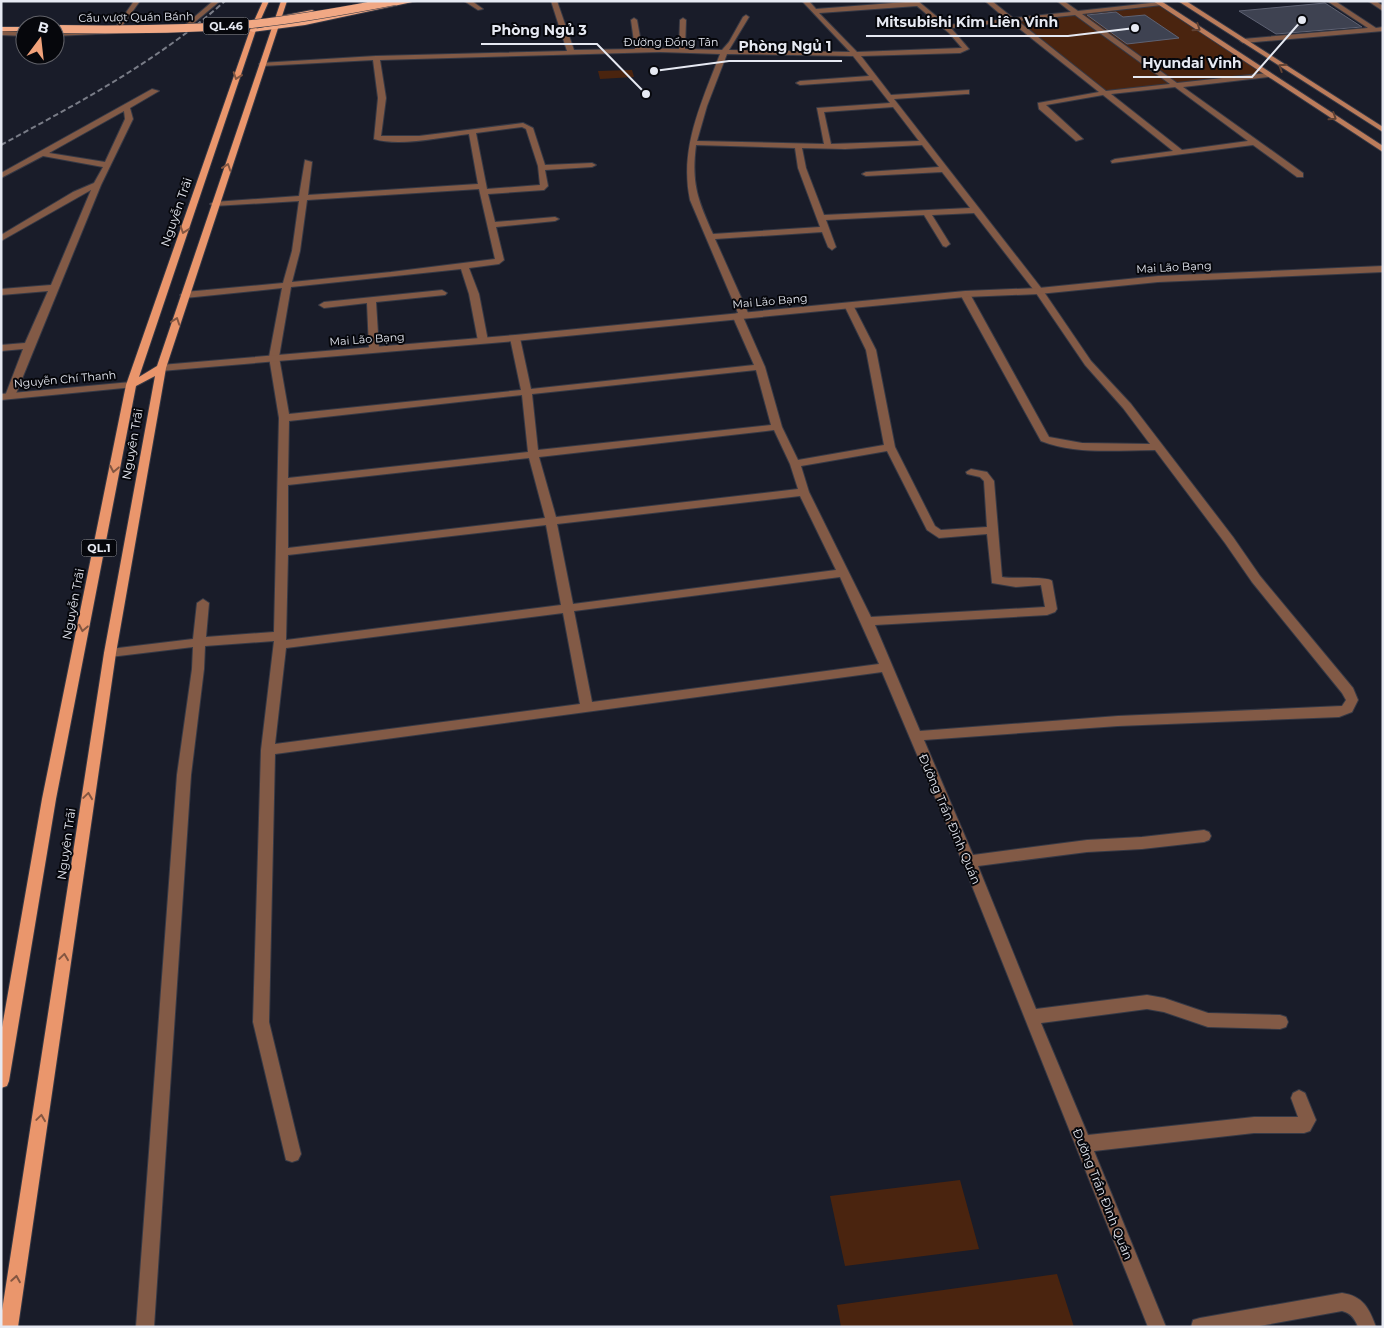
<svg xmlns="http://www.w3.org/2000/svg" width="1384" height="1328" font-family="Montserrat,sans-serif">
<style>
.green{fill:#4a240f}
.building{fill:#3e4251;stroke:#5e6273}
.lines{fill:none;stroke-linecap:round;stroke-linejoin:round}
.minor-casing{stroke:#363945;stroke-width:2}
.tertiary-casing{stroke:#363945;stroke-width:2}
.secondary-casing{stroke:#363945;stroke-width:2}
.primary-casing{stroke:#363945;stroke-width:2}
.trunk-casing{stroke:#363945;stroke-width:2}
.minor{fill:#825a46;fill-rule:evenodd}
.tertiary{fill:#825a46;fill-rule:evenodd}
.secondary{fill:#bc7c5b;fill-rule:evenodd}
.primary{fill:#ea966c;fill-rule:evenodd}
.trunk{fill:#f1a884;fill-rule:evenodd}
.rail{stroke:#797c87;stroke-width:2;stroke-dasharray:5.5 3;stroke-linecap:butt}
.trunk-bridge-casing{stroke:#363945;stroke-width:9;stroke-linecap:butt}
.trunk-bridge{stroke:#f1a884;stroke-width:8}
.oneway{stroke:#614234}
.oneway2{stroke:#835641}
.labels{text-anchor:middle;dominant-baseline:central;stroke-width:4;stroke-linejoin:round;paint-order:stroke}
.far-street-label{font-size:11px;fill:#e6e9f2;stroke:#06070c}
.shield{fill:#06070c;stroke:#a3a5ad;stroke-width:1}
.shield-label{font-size:11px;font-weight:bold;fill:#e6e9f2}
.street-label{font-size:12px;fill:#e6e9f2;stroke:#06070c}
.leader{fill:none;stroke:#e6e9f2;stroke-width:2}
.callout-dot{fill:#e6e9f2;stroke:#06070c;stroke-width:2}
.callout-label{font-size:14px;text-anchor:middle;font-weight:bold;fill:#e6e9f2;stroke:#06070c;stroke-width:4;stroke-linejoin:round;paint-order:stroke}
</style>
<rect width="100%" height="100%" fill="#191c29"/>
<path class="green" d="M1160 4 1268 75 1105 93 1012 20Z
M632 70 634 77 600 79 598 71Z
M960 1180 979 1249 845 1266 830 1196Z
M1057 1274 1074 1327H841L837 1305Z"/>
<path class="building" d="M1325 3 1362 27 1276 34 1239 11Z
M1116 12 1123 17 1145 15 1179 38 1127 44 1087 15Z"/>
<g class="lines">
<g class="minor-casing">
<path id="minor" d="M213 1H220L189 27H185V25Z
M464 1H472L483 9 478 10Z
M551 1H557L574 50 635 49 631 20 634 18 637 20 642 48 679 49 680 20 683 18 686 20 685 49 722 50 729 42 743 17 746 15 749 17 729 50 850 52 802 1H809L816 9 918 1 947 25 1006 19 985 1H992L1013 18 1071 12 1057 1H1064L1078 11 1160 2 1162 3V5L1082 14 1177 83 1268 73 1271 75 1268 77 1183 87 1303 173V177H1297L1253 145 1112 163 1111 161 1115 159 1173 151 1103 95 1046 105 1083 139 1076 141 1039 109 1038 103 1099 92 1011 22 951 28 969 49 960 53 861 56 891 95 969 90V94H966L894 99 1042 289 1091 361 1131 404 1233 537 1260 576 1353 688 1358 700 1352 712 1339 717 1118 726 924 740 973 855 1087 840 1142 837 1204 830 1209 832 1211 836 1209 840 1204 842 1142 849 1087 852 978 866 1036 1009 1147 995 1164 998 1208 1013 1280 1015 1286 1017 1288 1022 1286 1027 1280 1029 1208 1027 1164 1012 1147 1009 1041 1023 1088 1135 1254 1117H1298L1291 1098 1293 1093 1299 1090 1305 1093 1316 1120 1310 1131 1304 1133H1254L1094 1151 1166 1327H1148L962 861 882 672 275 754 269 1022 301 1154 298 1160 292 1162 286 1160 253 1022 261 750 274 641 205 646 204 669 191 775 154 1327H136L177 775 192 669 193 647 110 657 104 653 110 649 193 639 197 603 203 599 209 603 206 637 274 632 279 418 269 357 282 288 185 298 180 295 185 292 283 283 292 251 299 201 214 206 210 204 214 202 299 196 305 160 312 162 308 195 478 184 469 134C442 137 400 147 374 139L378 98 373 60 262 66 259 64 260 63 376 56 567 51ZM917 6 949 33 962 48 857 52 819 13ZM1075 15 1170 84 1106 91 1018 21ZM660 52 720 54C702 102 679 148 690 200L738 313 732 315 754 365 531 389 520 338 515 335 510 338 521 390 289 414 279 357 291 287 461 269 469 294 478 341 480 343H486L488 341 479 294 469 268 499 264 504 260 496 227 555 221 559 219 555 217 495 222 488 194 544 190 548 186 545 170 592 167 596 165 592 163 545 165 533 128 523 123 419 136H381L386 98 380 60ZM727 54 853 56 869 76 800 81 796 83 800 85 872 80 890 103 817 108 824 144 697 141 707 106ZM1175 87 1248 141 1182 150 1111 94ZM893 107 919 141 831 144 824 112ZM522 127 526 129 538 166 540 185 487 189 476 133ZM696 145 795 148 798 168 820 227 713 234C698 200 691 184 696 145ZM922 145 939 167 866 172 862 174 866 176 942 172 970 208 824 215 806 168 802 148 845 149ZM479 189 495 259 391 272 292 282 300 251 307 200ZM974 213 1036 293 1085 365 1123 408 1150 444 1082 443 1049 437 970 294 968 292H962L960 294 1041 441C1076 455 1119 450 1155 450L1225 543 1252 582 1342 693 1346 700 1342 706 1118 716 920 731 875 625 1047 615 1055 612 1057 609 1052 581C1047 576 1013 579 1002 577L994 481 987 472 971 469 966 472 967 474 980 477 984 481 987 527 941 530 935 526 895 447 876 350 852 303H846L844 305 866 350 884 445 798 460 782 427 765 367 743 317 749 315 715 239 822 232 828 247 832 250 836 247 826 220 924 215 943 246 946 247 950 244 932 215ZM756 370 771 425 538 450 532 394ZM522 395 528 452 288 478 289 421ZM774 430 790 464 798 489 556 517 539 457ZM887 451 927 530 939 538 987 534 992 583 1016 587 1041 585 1045 607 871 617 809 492 801 466ZM529 458 545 518 288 548V485ZM800 496 836 570 573 604 557 524ZM546 525 561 605 286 640 288 555ZM840 577 879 664 592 702 574 611ZM563 613 580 704 275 744 286 648Z
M1327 1H1335L1376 28 1383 27V31L1243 43 1240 41 1243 39 1368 28Z
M1368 1H1376L1383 6V11Z
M152 89 159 91 130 108 133 119 101 185 15 396 14 398H6L5 396 23 349 1 351V345L25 343 48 291 1 295V289L51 285 91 190 1 241V235L73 192 94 183 103 167 43 156 1 178V173ZM124 111 125 119 105 162 49 153Z
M442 290 447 293 445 295 376 302 379 349 374 352 369 349 367 303 324 308 319 305 324 302Z
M1342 1293C1363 1296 1369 1308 1376 1327H1358C1355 1319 1351 1313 1342 1311L1254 1327H1191L1193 1320 1200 1318Z"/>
</g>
<g class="tertiary-casing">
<path id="tertiary" d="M134 1H140L117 33 55 36V32L113 31Z
M1 31 25 32V36L1 35Z
M1383 266V272L1158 282 1039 294 965 297 515 341 161 371 156 368 161 365 515 335 965 291 1039 288 1158 276Z
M131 382 136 385 134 387 1 400V394Z"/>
</g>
<g class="secondary-casing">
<path id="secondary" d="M1153 1H1161L1383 146V152Z
M1178 1H1186L1383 127V132Z"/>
</g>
<g class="primary-casing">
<path id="primary" d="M263 1H269L256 30 139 377 157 366 281 1H287L166 368 116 653 18 1327H1V1317L104 653 155 376 136 386 56 799 9 1081 7 1086 1 1088V1033L42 799 126 385 250 30Z"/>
</g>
<g class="trunk-casing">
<path id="trunk" d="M402 1H417L305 25 253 32 249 30Z
M312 10 314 11V13L259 23 255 21Z
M1 27H25V31H1Z"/>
</g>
<use href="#minor" class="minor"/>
<use href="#tertiary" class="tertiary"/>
<use href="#secondary" class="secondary"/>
<use href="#primary" class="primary"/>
<use href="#trunk" class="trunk"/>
<path class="rail" d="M1 145C80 102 158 61 225 1"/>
<g class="trunk-bridge-casing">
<path id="trunk-bridge" d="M55 29C121 30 187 30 252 24 300 19 348 10 395 1"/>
</g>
<use href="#trunk-bridge" class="trunk-bridge"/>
</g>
<defs><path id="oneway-chevron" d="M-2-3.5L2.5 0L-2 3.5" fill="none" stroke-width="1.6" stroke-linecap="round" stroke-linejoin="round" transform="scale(1.25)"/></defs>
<g class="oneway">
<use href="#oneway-chevron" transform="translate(1197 28) rotate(34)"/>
<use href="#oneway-chevron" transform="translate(1282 67) rotate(-147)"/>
<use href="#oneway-chevron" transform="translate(1333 117) rotate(33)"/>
</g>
<g class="oneway2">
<use href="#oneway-chevron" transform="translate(237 76) rotate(109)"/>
<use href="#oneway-chevron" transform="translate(227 167) rotate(-71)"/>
<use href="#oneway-chevron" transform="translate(184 230) rotate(109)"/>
<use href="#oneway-chevron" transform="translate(176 321) rotate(-71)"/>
<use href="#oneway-chevron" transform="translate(114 469) rotate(101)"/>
<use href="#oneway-chevron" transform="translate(83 628) rotate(101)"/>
<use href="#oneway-chevron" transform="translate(88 796) rotate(-82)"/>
<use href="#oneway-chevron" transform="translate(64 957) rotate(-82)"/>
<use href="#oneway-chevron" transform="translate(41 1118) rotate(-82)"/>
<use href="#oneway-chevron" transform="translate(16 1279) rotate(-81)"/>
</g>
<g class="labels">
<g class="far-street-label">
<text transform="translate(136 17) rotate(-1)">Cầu vượt Quán Bánh</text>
<text x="671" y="42">Đường Đồng Tân</text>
<text transform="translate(1174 267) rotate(-3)">Mai Lão Bạng</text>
<text transform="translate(770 301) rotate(-5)">Mai Lão Bạng</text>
<text transform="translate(367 339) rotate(-4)">Mai Lão Bạng</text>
<text transform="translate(65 379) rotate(-5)">Nguyễn Chí Thanh</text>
</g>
<g class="shield">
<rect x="203.5" y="17.5" width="45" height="17" rx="4"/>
<rect x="81.5" y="539.5" width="35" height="17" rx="4"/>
</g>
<g class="shield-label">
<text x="226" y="26">QL.46</text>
<text x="99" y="548">QL.1</text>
</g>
<g class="street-label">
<text transform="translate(176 212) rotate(-71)">Nguyễn Trãi</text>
<text transform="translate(132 444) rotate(-80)">Nguyên Trãi</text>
<text transform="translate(73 604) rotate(-79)">Nguyễn Trãi</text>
<text transform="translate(950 819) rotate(67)">Đường Trần Đình Quán</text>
<text transform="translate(66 844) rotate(-82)">Nguyên Trãi</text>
<text transform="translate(1103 1194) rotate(68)">Đường Trần Đình Quán</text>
</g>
</g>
<path class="leader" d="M1135 28L1068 36H866M646 94L597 44H481M654 71L729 61H842M1302 20L1252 77H1133"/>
<g class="callout-dot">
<circle cx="1135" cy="28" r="5"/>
<circle cx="646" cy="94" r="5"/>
<circle cx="654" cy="71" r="5"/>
<circle cx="1302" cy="20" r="5"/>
</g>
<g class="callout-label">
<text x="967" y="27">Mitsubishi Kim Liên Vinh</text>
<text x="539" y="35">Phòng Ngủ 3</text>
<text x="785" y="51">Phòng Ngủ 1</text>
<text x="1192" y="68">Hyundai Vinh</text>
</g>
<rect width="1384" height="1328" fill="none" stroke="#e6e9f2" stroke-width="5"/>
<g transform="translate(40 40) rotate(15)"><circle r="24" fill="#06070c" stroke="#606168"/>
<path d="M0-4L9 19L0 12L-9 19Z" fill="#f1a27b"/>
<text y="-8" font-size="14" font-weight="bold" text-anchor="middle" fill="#e6e9f2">B</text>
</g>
</svg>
